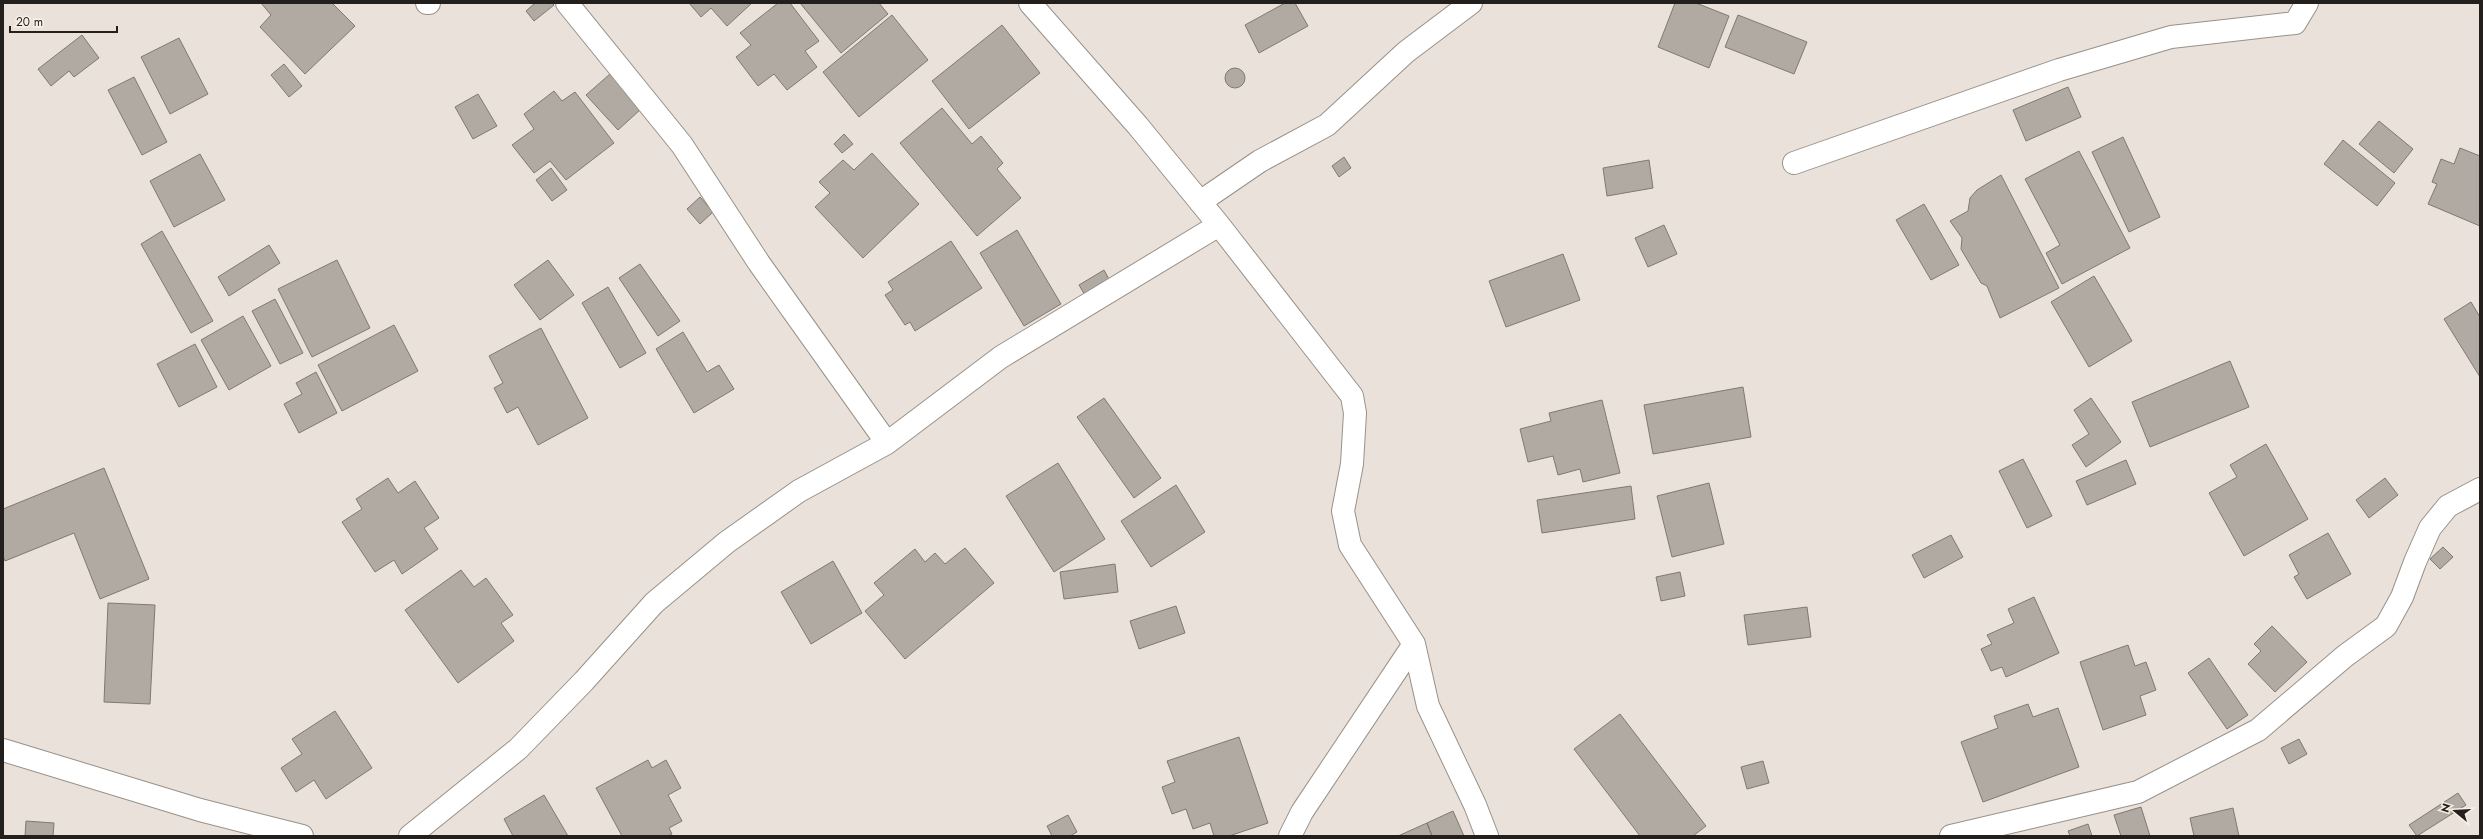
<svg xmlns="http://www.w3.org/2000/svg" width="2483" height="839" font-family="Jost,sans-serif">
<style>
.building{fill:#b1aaa2;stroke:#807972}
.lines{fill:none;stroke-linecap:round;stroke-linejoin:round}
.minor-casing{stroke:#989189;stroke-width:24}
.minor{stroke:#fff;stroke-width:22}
</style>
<rect width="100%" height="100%" fill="#eae2da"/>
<path class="building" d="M332 3 355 26 305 74 260 27 271 15 261 3Z
M535 3H552L554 5 534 21 526 11Z
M689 3H752L727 26 711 8 701 17Z
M778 3H790L819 41 805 51 817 67 787 90 774 74 758 86 736 57 751 45 740 33Z
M800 3H879L888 14 841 53Z
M1285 3H1295L1308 26 1259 53 1245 25Z
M1675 3H1696L1729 16 1709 68 1658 47Z
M892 15 928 60 859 117 823 72Z
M1738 15 1807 42 1794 74 1725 47Z
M1002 25 1040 73 969 129 932 81Z
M82 35 99 58 74 77 69 71 51 86 38 69Z
M179 38 208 94 170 114 141 57Z
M284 64 302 86 289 97 271 75Z
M1225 78a10 10 0 1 1 20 0a10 10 0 1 1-20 0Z
M610 74 641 109 618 130 586 95Z
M134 77 167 142 142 155 108 90Z
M2068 87 2081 117 2026 141 2013 110Z
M554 91 562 101 575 92 614 143 566 180 550 161 534 173 512 145 534 129 524 114Z
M478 94 497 126 473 139 455 107Z
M942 108 972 144 981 136 1003 163 997 169 1021 198 977 236 900 143Z
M2379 121 2413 149 2394 173 2359 144Z
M844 134 853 144 842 153 834 144Z
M2123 137 2160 217 2129 232 2092 152Z
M2343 140 2395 183 2377 206 2324 164Z
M2460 148 2480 156V226L2428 204 2437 184 2432 182 2441 159 2454 164Z
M2079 151 2130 248 2062 284 2046 253 2060 245 2025 179Z
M872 153 919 204 863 258 815 207 830 193 819 182 843 160 854 170Z
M200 154 225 200 174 227 150 181Z
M1344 157 1351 168 1339 177 1332 166Z
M1649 160 1653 188 1607 196 1603 168Z
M551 168 567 190 552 201 536 180Z
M2001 175 2059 288 2000 318 1987 286 1981 283 1961 249 1962 238 1950 221 1968 211 1970 198 1977 190Z
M700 197 713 212 700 224 687 209Z
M1924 204 1959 265 1931 280 1896 220Z
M1664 225 1677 254 1648 267 1635 238Z
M1017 230 1061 304 1024 326 980 253Z
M162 231 213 321 191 333 141 244Z
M951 241 982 288 915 331 910 322 905 325 885 295 893 290 888 282Z
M269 245 280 263 229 296 218 277Z
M1563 254 1580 300 1506 327 1489 281Z
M337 260 370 328 312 357 278 289Z
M548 260 574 295 540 320 514 285Z
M640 264 680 321 658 336 619 278Z
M1104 270 1111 283 1086 297 1079 285Z
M2094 276 2132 341 2089 367 2051 302Z
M608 287 646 353 620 368 582 303Z
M275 299 303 353 280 364 252 311Z
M2471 302 2480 317V377L2444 319Z
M243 316 271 366 229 390 201 340Z
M394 325 418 371 342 411 318 365Z
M541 328 588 418 538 445 518 407 507 413 494 388 503 383 489 356Z
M683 332 707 372 719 365 734 389 694 413 656 349Z
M195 344 217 387 179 407 157 364Z
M2230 361 2249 407 2150 447 2132 402Z
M316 372 337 413 299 433 284 404 302 394 296 383Z
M1743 387 1751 437 1653 454 1644 405Z
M1104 398 1161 478 1134 498 1077 417Z
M2091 398 2121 442 2086 467 2072 445 2089 434 2074 410Z
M1602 400 1620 473 1583 482 1580 469 1558 475 1553 456 1528 462 1520 429 1551 421 1549 413Z
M2266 444 2308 519 2244 556 2209 493 2237 477 2230 465Z
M2023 459 2052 516 2027 528 1999 471Z
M2126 460 2136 484 2087 505 2076 481Z
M1058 463 1105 539 1054 572 1006 496Z
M104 468 149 579 100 599 74 533 5 561 3 556V509Z
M388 478 398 493 415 481 439 518 424 528 438 549 402 574 394 560 375 572 342 522 362 509 356 499Z
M2385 478 2398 495 2369 518 2356 500Z
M1709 483 1724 544 1672 557 1657 496Z
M1176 485 1205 532 1151 567 1121 521Z
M1631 486 1635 519 1542 533 1537 500Z
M2328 533 2351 574 2307 599 2294 577 2299 574 2289 555Z
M1951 535 1963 557 1924 578 1912 555Z
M2443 547 2453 557 2440 569 2430 559Z
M965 548 994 583 905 659 865 611 884 595 874 583 915 549 925 562 935 553 945 564Z
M833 561 862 613 811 644 781 592Z
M1115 564 1118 592 1064 599 1060 572Z
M461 570 474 587 486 578 513 615 501 623 514 641 458 683 405 610Z
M1680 572 1685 596 1661 601 1656 577Z
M2034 597 2059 653 2006 677 2002 667 1991 671 1981 649 1992 644 1987 635 2014 623 2008 609Z
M108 603 155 605 150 704 104 702Z
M1176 606 1185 633 1139 649 1130 621Z
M1807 607 1811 637 1748 645 1744 615Z
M2272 626 2307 662 2275 692 2248 664 2261 651 2254 644Z
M2128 645 2135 666 2146 662 2156 690 2140 696 2146 715 2103 730 2080 662Z
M2209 658 2248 715 2227 729 2188 673Z
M2028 704 2033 717 2058 708 2079 767 1983 802 1961 742 1998 728 1994 716Z
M335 711 372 768 326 799 314 780 296 792 281 768 302 754 292 739Z
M1620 714 1706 826 1693 836H1640L1574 749Z
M1239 737 1268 823 1229 836H1214L1210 823 1193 829 1186 809 1172 814 1162 787 1175 782 1167 761Z
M2299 739 2307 754 2289 764 2281 748Z
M648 760 652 768 666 760 681 788 668 795 682 821 669 828 672 834 668 836H622L596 788Z
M1763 761 1769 783 1747 789 1741 767Z
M2458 793 2466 805 2417 836 2409 825Z
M544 795 568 836H513L504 819Z
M2141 807 2150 836H2121L2114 815Z
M2233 808 2239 836H2194L2190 818Z
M1453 811 1464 836H1432L1427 823Z
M1068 815 1077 832 1070 836H1052L1047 826Z
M26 821 54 823 53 836H25Z
M1427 823 1432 836H1398Z
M2088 824 2092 836H2070L2068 831Z"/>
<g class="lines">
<g class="minor-casing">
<path id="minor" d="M427 3H429
M567 3 682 145 759 263 887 443
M1030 3 1138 126 1219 225 1352 396 1355 413 1352 464 1343 511 1350 545 1414 644 1428 706 1475 805 1487 836
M1794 163 2059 70 2171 37 2295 23 2307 3
M1200 202 1260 161 1327 125 1406 52 1471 3
M3 750 200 810 302 836
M410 836 518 749 584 681 654 603 727 542 799 491 887 443 1001 357 1219 225
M1290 836 1302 812 1414 644
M1951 836 2138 792 2258 730 2345 656 2386 626 2402 597 2415 562 2430 528 2448 506 2480 489"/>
</g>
<use href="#minor" class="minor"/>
</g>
<rect width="2483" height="839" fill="none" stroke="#221f1c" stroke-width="8"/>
<g transform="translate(2455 811) rotate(288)" stroke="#f7f0e7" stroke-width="3" paint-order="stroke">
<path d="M0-3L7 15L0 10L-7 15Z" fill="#221f1c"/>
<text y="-6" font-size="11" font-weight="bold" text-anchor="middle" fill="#221f1c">N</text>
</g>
<path d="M10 26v6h107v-6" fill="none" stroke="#221f1c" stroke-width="2"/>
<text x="16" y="26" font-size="12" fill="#221f1c" stroke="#f7f0e7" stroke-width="3" paint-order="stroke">20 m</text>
</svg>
